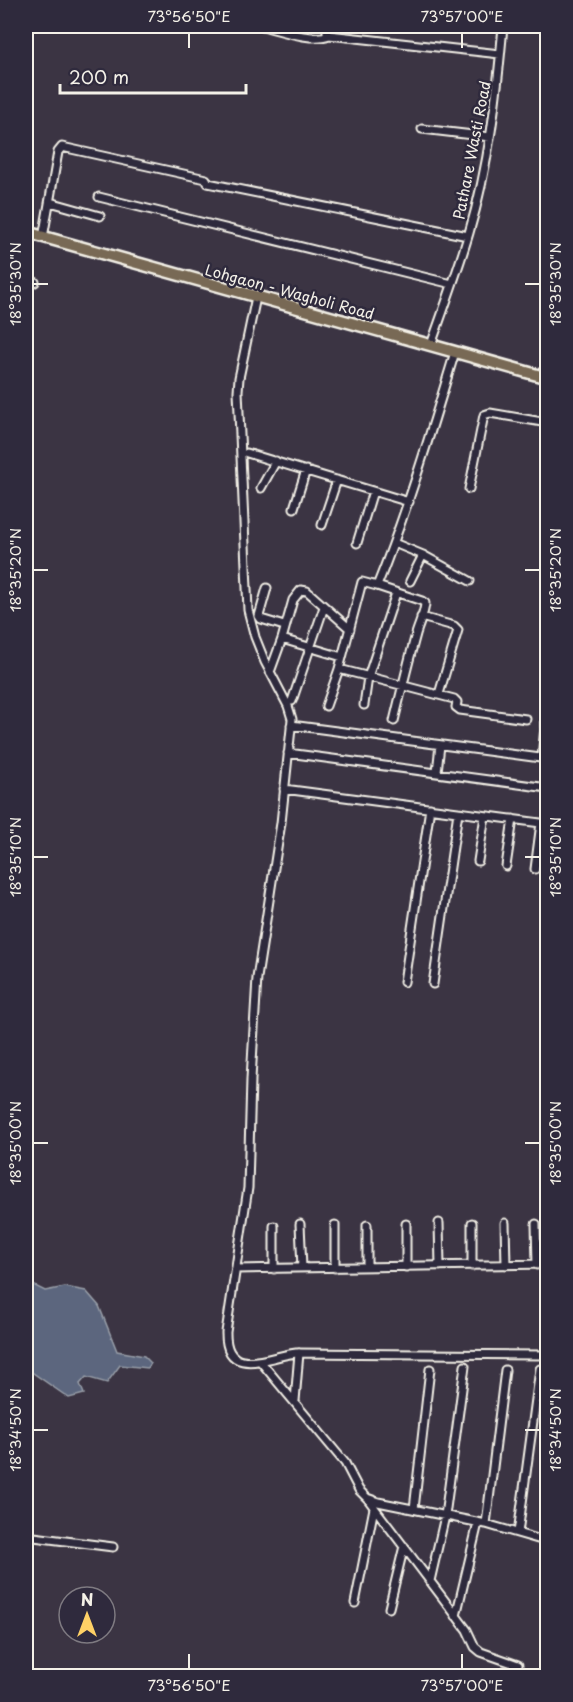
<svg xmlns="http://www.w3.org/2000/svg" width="573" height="1702" font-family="'Playpen Sans',sans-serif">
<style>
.water{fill:#5b667e;stroke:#989ea8;stroke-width:1.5}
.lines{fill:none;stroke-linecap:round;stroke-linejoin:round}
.street-casing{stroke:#f4f1e8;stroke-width:11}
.primary-casing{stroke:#f4f1e8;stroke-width:15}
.street{stroke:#2f2a3d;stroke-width:7}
.primary{stroke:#786954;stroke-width:10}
.ticks{fill:none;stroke:#f4f1e8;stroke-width:2}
.labels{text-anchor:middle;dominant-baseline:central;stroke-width:5;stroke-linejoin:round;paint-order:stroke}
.street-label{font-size:15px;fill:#f4f1e8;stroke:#2f2a3d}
.neatline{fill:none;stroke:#f4f1e8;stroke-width:2}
.ticks-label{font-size:15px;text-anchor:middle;fill:#f4f1e8}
</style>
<rect width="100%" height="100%" fill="#3b3443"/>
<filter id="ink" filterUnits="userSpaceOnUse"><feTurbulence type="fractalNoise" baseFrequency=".0167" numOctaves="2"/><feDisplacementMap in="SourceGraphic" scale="12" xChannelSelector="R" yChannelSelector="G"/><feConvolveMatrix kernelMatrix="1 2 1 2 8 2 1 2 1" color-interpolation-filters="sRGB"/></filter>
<g filter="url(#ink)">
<path class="water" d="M26 1277 29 1283 45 1291 65 1287 86 1291 99 1306 117 1351 144 1356 151 1363 148 1368 120 1365 107 1383 86 1377 80 1384 84 1394 69 1398 26 1368Z"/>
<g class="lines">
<g class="street-casing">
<path id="street" d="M262 26C279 30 313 42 329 35
M327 26V33L329 35 500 54
M422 129 490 137
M99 197 452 284
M50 202 100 216
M43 238 58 152 62 147 206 179 208 183 468 236
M26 280 35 282
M256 297 239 378 238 391 248 610 255 637 265 662 288 706 292 719 281 823 257 978 251 1079 248 1188 226 1332C225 1381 272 1355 296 1353L548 1355
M431 345C444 308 458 270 469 233 489 166 497 95 503 26
M455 352C431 431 408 509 377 586L362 582 339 669 454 699 457 702 456 707 460 710 526 719
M247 453 409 502
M261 488 276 461
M469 489 484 415 490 413 548 423
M294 508 306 470
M322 525 337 480
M357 543 373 491
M394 543 423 555 470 581
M410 581 423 555
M377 586 422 601 425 603C425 612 419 624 416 634 408 663 401 692 394 721
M267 588 259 616 261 619 284 626
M421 617 454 626 458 630 439 694
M282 639 342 657
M270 672 282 639 293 600 301 590 307 591 350 629
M292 701 324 607
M364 705 368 677 396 593
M326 706 339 669
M291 725 548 759
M288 753 548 788
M542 758 548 694
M437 772 440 745
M284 789 548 824
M478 861 485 816
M506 866 513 819
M535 869 541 823
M404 982 430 808
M433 984 458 812
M439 1223 440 1266
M472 1223V1266
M505 1223 506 1265
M300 1224 302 1268
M406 1224V1267
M536 1224 537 1265
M335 1225V1268
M367 1225V1267
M274 1226V1269
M236 1269 548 1264
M261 1362 345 1463 359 1490 367 1498 378 1502 486 1524 548 1542
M295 1401 299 1353
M367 1498 467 1630 475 1647 481 1652 518 1665
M414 1509 430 1369
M486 1524 505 1370
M518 1533 540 1369
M26 1536 113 1547
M430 1581 445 1516 465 1366
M355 1603 374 1508
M389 1608 404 1546
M456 1616 478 1523"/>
</g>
<g class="primary-casing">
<path id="primary" d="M26 232 548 378"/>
</g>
<use href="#street" class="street"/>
<use href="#primary" class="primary"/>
</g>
</g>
<path class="ticks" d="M189 33V48M462 33V48M33 284H48M525 284H540M33 570H48M525 570H540M33 857H48M525 857H540M33 1143H48M525 1143H540M33 1430H48M525 1430H540M189 1654V1669M462 1654V1669"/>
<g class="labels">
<g class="street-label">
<text transform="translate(471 150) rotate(-79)">Pathare Wasti Road</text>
<text transform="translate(290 291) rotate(15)">Lohgaon - Wagholi Road</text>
</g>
</g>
<rect width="573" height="1702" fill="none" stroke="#2f2a3d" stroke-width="66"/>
<g transform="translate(87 1615)"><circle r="28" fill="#2f2a3d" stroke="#7e7a81" stroke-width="1.5"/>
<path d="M0-4.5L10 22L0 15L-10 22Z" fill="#ffd166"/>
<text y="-9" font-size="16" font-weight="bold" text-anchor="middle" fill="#f4f1e8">N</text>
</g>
<path d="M60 84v9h186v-9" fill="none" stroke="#f4f1e8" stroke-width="3"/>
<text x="69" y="84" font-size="18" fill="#f4f1e8" stroke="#2f2a3d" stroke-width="4.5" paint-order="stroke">200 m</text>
<rect x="33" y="33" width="507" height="1636" class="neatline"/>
<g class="ticks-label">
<text x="189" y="22">73°56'50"E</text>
<text x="462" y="22">73°57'00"E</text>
<text transform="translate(16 284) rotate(-90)" y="5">18°35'30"N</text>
<text transform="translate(556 284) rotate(-90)" y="5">18°35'30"N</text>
<text transform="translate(16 570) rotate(-90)" y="5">18°35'20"N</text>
<text transform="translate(556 570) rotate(-90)" y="5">18°35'20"N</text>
<text transform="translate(16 857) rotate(-90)" y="5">18°35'10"N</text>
<text transform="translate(556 857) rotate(-90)" y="5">18°35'10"N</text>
<text transform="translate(16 1143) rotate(-90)" y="5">18°35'00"N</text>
<text transform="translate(556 1143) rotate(-90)" y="5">18°35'00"N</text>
<text transform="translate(16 1430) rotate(-90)" y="5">18°34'50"N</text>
<text transform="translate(556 1430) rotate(-90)" y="5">18°34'50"N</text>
<text x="189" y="1691">73°56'50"E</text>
<text x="462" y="1691">73°57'00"E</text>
</g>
</svg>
